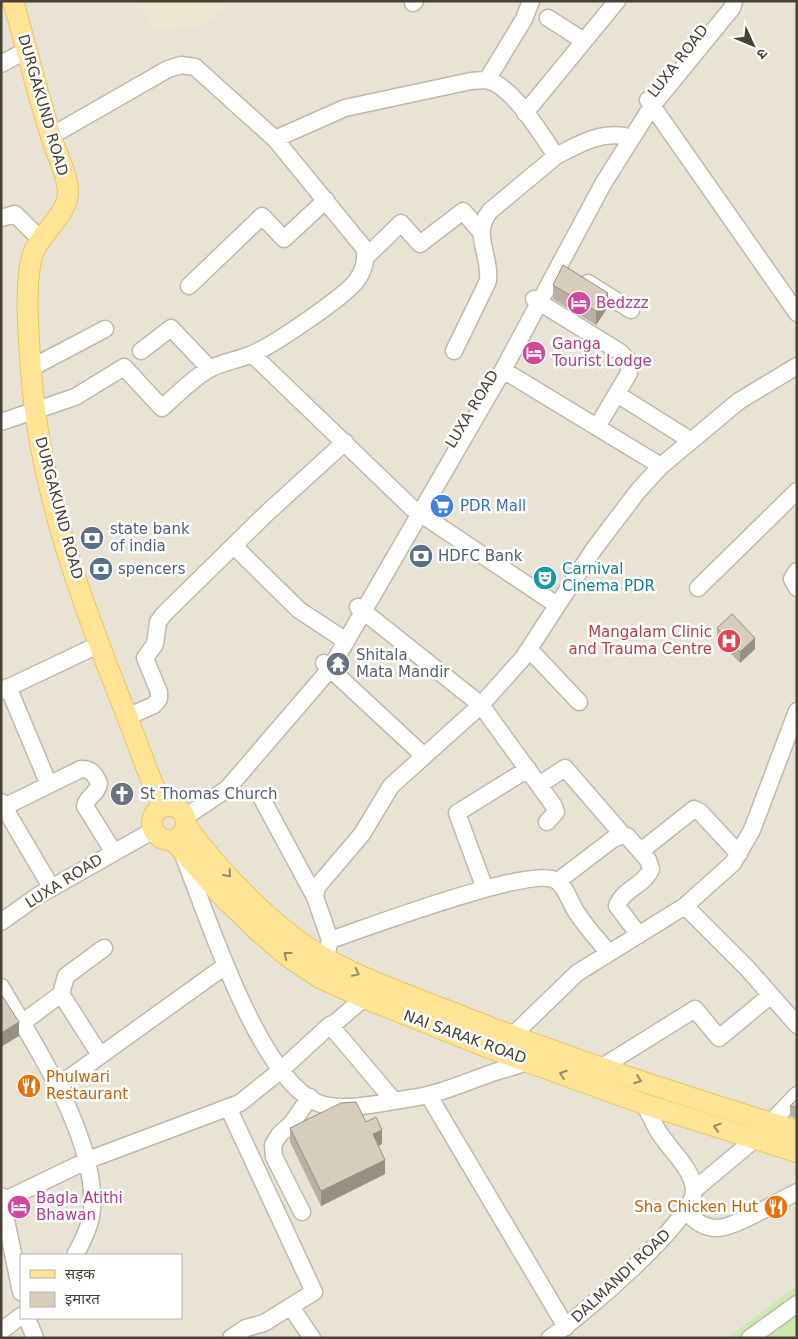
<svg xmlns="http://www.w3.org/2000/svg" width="798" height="1339" font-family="'DejaVu Sans','Noto Sans Devanagari',sans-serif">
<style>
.residential{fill:#e8e3d5;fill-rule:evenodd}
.education{fill:#eee6d1}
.green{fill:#cde9af}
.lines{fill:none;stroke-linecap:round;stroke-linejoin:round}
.minor-casing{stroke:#c0b9a9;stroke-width:19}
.major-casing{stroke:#e7c462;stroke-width:22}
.minor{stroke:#fff;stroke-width:16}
.major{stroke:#ffe495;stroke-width:20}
.wall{fill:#b8b0a2}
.shaded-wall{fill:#969084}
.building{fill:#d6cdbc;stroke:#969084}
.oneway{stroke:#9a8a61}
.labels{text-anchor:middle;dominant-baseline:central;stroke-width:5;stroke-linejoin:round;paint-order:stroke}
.street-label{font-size:15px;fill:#474136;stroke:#fff}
.hotel-label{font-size:15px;fill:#b23c85;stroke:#fff;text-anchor:start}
.shop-label{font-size:15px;fill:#366cbe;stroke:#fff;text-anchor:start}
.service-label{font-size:15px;fill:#4e5e75;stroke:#fff;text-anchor:start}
.culture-label{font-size:15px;fill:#0d838f;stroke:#fff;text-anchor:start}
.health-label{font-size:15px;fill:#be3a42;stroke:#fff;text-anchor:end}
.worship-label{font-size:15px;fill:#5b616d;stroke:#fff;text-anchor:start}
.food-label{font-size:15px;fill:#c56008;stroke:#fff;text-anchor:start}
</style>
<rect width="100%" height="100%" fill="#f4f1e7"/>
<path class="residential" d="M1 1H797V1338H1ZM21 1255H181V1318H21Z"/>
<path class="education" d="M135 1H234L202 27 155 30Z"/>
<path class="green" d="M797 1286V1338H727Z"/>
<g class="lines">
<g class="minor-casing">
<path id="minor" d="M413 3 415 1
M548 18 584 41
M1 64 27 50
M487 80 524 19 531 1
M648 100 797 313
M525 113 617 1
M51 136 168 69 181 65 195 67 275 139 345 108 471 81C475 81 481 80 486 80 512 84 542 136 556 156 578 145 598 132 624 136
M1 218 15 214 41 240
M367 256 401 223 420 244 463 211 480 231
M588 283 631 310
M189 286 262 216 284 239 326 200
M534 299 620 352 629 361V373L597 427
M141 351 171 328 210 369
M454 351 488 281C491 253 471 235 490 211L556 156
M252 354 412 508 557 605
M31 368 105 329
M503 370 661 466
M617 394 690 440
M1 422 75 397 124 367 162 408C177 395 192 379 209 369 223 362 238 360 252 354 272 346 346 296 357 280 364 270 367 259 364 248L275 139
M234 546 299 610 340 637
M797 571 792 579 797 588
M698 588 797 491
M358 607 481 705 554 806 556 812 547 822
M529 649 579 702
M324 663 423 755
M8 687 49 785
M1 691 100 644
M127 717 154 705 159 699V692L145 658 155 644 158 622 164 614 267 513 345 442
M539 785 565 768 623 835
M261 797 315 897
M1 802 51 887
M4 807 81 769C91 768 95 775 99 783 98 794 87 796 85 806L113 851
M185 817 227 789 330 669 503 370 603 184 652 106 732 8 734 1
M641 851 694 809 700 812 739 854
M184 857C207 915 259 1079 318 1103 343 1113 386 1102 412 1098 441 1094 468 1081 495 1072 506 1068 522 1066 531 1059
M558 881 613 839 623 835 627 836 648 860 651 869C645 885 623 889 617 906L639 935
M485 889 457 813 528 769
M685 906 748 969 797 1025
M1 922 39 895 154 830
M330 940C364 929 533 864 557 881 566 887 570 903 577 913 586 927 597 939 608 952
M323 968 330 940 315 897 317 887 362 834 391 786 481 705 523 658 594 549 638 491 661 466 739 401 797 366
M1 987C36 1047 97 1138 92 1209 91 1225 83 1241 75 1255
M61 994 100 1055
M22 1023 61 994 66 976 104 948
M330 1025 394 1101
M512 1036 577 973 685 906 733 863 752 830 797 711
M602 1067 695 1009 719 1038 771 995
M58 1086 225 966
M429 1096 566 1327
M228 1107 314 1292 264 1323 246 1328 231 1338
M694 1190 755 1139 797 1095
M1 1196 21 1292
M3 1201 88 1160 240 1103 281 1070 330 1025 335 1023 364 998
M686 1211C694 1220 702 1227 715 1228 732 1230 780 1200 797 1192
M302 1212 274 1157 273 1145 279 1135 292 1123 310 1097
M291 1307 312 1338
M27 1318 35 1338
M1 1331 21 1316
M550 1338C577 1319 697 1219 694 1189 692 1168 669 1149 658 1131 653 1122 649 1113 644 1104
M750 1338 797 1304"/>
</g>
<g class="major-casing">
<path id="major" d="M13 1C26 46 37 92 51 136 56 154 68 174 68 193 67 215 42 232 34 251 23 279 29 339 31 370 39 490 83 606 127 716 139 747 149 778 163 807
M152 823a17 17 0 1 1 34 0a17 17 0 1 1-34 0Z
M186 826C221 873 274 929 325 958 366 981 411 996 454 1013 566 1058 681 1095 797 1131
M173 840 222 896 258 931 287 956 320 978 364 998 489 1048 644 1104 797 1152"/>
</g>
<use href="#minor" class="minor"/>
<use href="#major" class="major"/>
</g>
<path class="wall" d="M553 285 608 307 596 325 553 299Z
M717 628 755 649 740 663 717 639Z
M797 1099V1119L790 1116V1106Z
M366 1122 382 1144 378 1146 385 1174 321 1206 290 1142V1128Z"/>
<path class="shaded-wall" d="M608 293V307L596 325V311Z
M755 638V649L740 663V652Z
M19 1022V1036L1 1047V1033Z
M382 1130V1144L373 1149V1134Z
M385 1160V1174L321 1206V1191Z"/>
<path class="building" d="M563 265 608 293 596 311 553 285Z
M732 614 755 638 740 652 717 628Z
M1 994 19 1022 1 1033Z
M797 1099V1108L790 1106Z
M356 1102 366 1122 376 1117 382 1130 373 1134 385 1160 321 1191 290 1128 341 1103Z"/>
<defs><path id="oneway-chevron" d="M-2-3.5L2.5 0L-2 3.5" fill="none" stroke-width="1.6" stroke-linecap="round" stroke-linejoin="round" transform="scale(1.25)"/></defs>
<g class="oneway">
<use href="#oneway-chevron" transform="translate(228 874) rotate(48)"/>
<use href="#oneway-chevron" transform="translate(287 955) rotate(-142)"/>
<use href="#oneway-chevron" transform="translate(356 973) rotate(26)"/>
<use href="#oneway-chevron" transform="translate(563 1074) rotate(-160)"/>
<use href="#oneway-chevron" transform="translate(638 1080) rotate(20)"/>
<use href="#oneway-chevron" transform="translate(717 1127) rotate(-162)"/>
</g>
<defs>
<g id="hotel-disc" transform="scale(1.25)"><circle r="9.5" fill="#d1479c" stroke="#fff"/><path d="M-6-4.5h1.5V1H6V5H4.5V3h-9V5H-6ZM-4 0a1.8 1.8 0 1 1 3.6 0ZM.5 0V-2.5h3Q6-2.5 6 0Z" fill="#fff"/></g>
<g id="supermarket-disc" transform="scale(1.25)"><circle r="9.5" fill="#3f7fe0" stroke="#fff"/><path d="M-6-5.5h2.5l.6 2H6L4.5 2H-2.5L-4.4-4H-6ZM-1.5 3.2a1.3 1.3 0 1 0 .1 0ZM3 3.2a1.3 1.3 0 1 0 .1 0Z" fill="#fff"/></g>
<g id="bank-disc" transform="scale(1.25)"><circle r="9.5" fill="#5c6f8a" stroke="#fff"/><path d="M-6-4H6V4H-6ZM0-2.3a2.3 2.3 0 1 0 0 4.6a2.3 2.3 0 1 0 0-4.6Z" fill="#fff"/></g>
<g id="theatre-disc" transform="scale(1.25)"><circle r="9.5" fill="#0f9aa8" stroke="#fff"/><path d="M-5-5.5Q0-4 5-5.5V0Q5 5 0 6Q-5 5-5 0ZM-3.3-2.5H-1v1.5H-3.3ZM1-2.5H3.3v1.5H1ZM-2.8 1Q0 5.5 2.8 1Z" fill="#fff"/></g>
<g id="hospital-disc" transform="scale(1.25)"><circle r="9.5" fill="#e0444e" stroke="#fff"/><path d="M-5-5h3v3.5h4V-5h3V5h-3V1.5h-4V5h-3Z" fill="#fff"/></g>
<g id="temple-disc" transform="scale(1.25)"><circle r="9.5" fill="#6b7280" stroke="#fff"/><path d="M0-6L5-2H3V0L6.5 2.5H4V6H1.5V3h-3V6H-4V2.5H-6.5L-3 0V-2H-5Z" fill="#fff"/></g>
<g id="church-disc" transform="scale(1.25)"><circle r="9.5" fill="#6b7280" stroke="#fff"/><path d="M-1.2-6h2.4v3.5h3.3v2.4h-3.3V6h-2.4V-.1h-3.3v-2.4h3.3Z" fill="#fff"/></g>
<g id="restaurant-disc" transform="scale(1.25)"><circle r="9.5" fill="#e8710a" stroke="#fff"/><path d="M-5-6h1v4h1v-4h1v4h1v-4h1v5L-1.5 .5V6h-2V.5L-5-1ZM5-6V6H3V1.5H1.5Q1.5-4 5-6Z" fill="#fff"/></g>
</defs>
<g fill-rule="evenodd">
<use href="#hotel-disc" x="579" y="303"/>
<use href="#hotel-disc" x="534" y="353"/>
<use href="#supermarket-disc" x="442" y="506"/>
<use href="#bank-disc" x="92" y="538"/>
<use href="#bank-disc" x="421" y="556"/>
<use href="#bank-disc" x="101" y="569"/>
<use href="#theatre-disc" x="545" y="578"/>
<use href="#hospital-disc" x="729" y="641"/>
<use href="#temple-disc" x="338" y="664"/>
<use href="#church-disc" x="122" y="794"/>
<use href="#restaurant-disc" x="29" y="1086"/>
<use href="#hotel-disc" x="19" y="1207"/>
<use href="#restaurant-disc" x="776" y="1207"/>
</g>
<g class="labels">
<g class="street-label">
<text transform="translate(678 61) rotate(-52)">LUXA ROAD</text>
<text transform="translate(43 105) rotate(74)">DURGAKUND ROAD</text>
<text transform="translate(472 409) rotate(-59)">LUXA ROAD</text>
<text transform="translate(59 508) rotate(75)">DURGAKUND ROAD</text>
<text transform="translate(64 881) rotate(-32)">LUXA ROAD</text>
<text transform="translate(465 1037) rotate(20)">NAI SARAK ROAD</text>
<text transform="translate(621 1276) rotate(-43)">DALMANDI ROAD</text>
</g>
<g class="hotel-label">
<text x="596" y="303">Bedzzz</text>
<text x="552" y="344">Ganga<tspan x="552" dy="17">Tourist Lodge</tspan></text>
<text x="36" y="1198">Bagla Atithi<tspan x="36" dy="17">Bhawan</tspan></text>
</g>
<g class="shop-label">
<text x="460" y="506">PDR Mall</text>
</g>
<g class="service-label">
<text x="110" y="529">state bank<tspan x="110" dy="17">of india</tspan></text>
<text x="438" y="556">HDFC Bank</text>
<text x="118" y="569">spencers</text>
</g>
<g class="culture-label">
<text x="562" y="569">Carnival<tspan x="562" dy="17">Cinema PDR</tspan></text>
</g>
<g class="health-label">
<text x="712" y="632">Mangalam Clinic<tspan x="712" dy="17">and Trauma Centre</tspan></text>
</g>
<g class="worship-label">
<text x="356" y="655">Shitala<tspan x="356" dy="17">Mata Mandir</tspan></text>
<text x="140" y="794">St Thomas Church</text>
</g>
<g class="food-label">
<text x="46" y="1077">Phulwari<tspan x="46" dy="17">Restaurant</tspan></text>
<text x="758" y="1207" text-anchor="end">Sha Chicken Hut</text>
</g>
</g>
<rect width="798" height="1339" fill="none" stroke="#474136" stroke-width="5"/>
<rect x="20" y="1254" width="162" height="65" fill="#ffffff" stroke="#b5b3af"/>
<rect x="30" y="1270" width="25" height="8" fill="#ffe495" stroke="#b5b3af"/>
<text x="65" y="1279" font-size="15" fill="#474136">सड़क</text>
<rect x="30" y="1292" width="25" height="15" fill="#d6cdbc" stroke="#b5b3af"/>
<text x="65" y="1304" font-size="15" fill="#474136">इमारत</text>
<g transform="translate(753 45) rotate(134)" stroke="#ffffff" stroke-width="4" paint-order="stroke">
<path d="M0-4L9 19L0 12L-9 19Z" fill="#474136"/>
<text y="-8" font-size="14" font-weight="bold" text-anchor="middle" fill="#474136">उ</text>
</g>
</svg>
